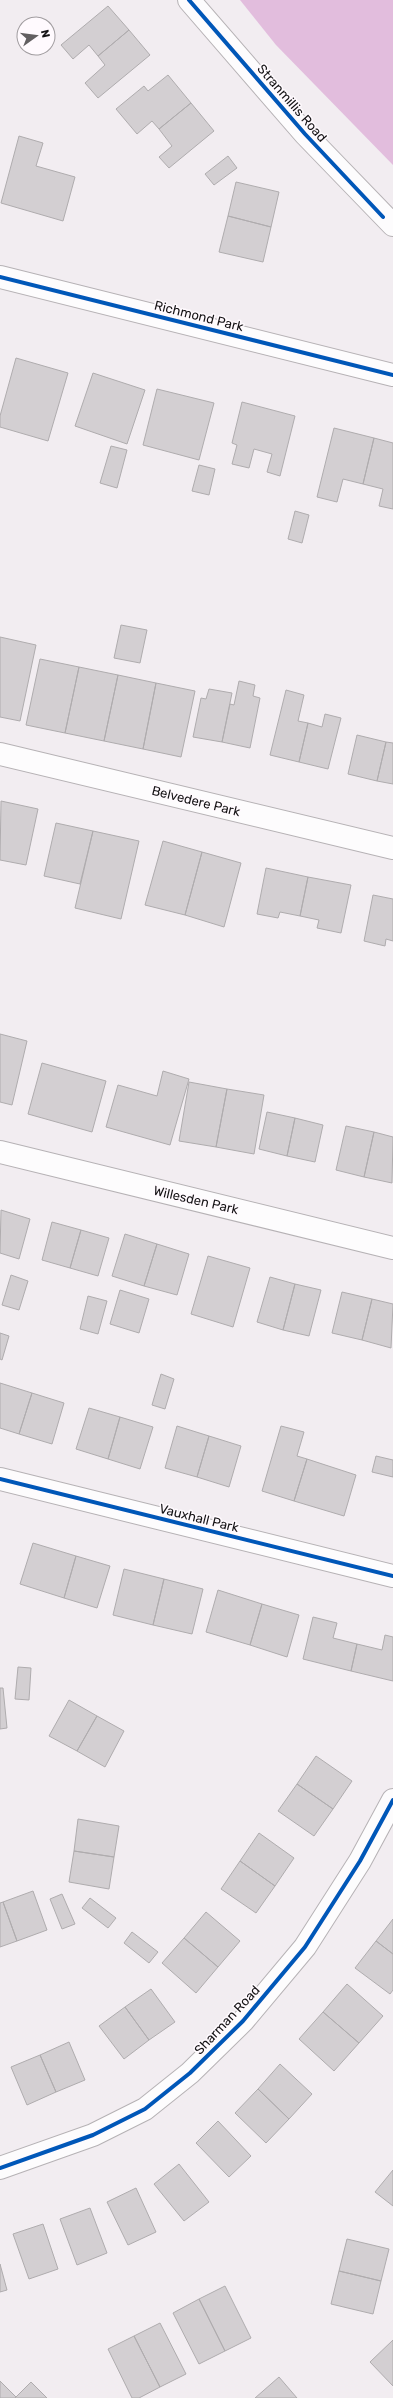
<svg xmlns="http://www.w3.org/2000/svg" width="393" height="2398" font-family="Rubik,sans-serif">
<style>
.forest{fill:#e2bddd}
.building{fill:#d3cfd2;stroke:#afacae}
.lines{fill:none;stroke-linecap:round;stroke-linejoin:round}
.minor-casing{stroke:#b6b2b5;stroke-width:24}
.minor{stroke:#fdfcfd;stroke-width:22}
.cycleway-casing{stroke:#fffafe;stroke-width:6}
.cycleway{stroke:#0057b8;stroke-width:4}
.labels{text-anchor:middle;dominant-baseline:central;stroke-width:3;stroke-linejoin:round;paint-order:stroke}
.street-label{font-size:13px;fill:#141214;stroke:#fffafe}
</style>
<rect width="100%" height="100%" fill="#f2edf1"/>
<path class="forest" d="M240 0H393V165L276 45Z"/>
<path class="building" d="M108 6 129 30 98 56 89 45 73 59 61 45Z
M129 30 150 55 98 98 85 83 105 65 98 56Z
M168 75 191 103 159 129 152 121 137 134 116 109 144 86 148 91Z
M191 103 214 131 169 168 159 157 172 146 159 129Z
M19 136 43 143 36 166 75 177 63 221 1 203Z
M228 156 237 168 214 185 205 174Z
M236 182 279 192 271 227 228 216Z
M228 216 271 227 263 262 219 252Z
M16 358 68 373 48 441 0 427V416Z
M93 373 145 390 127 444 75 426Z
M157 389 214 403 199 460 143 445Z
M242 402 295 416 280 476 267 472 272 454 254 449 249 468 232 464 237 445 232 443Z
M334 428 374 438 363 484 343 479 337 502 317 497Z
M374 438 393 443V509L379 506 383 489 363 484Z
M111 446 127 450 117 488 100 483Z
M199 465 215 469 209 495 192 491Z
M295 511 309 515 302 543 288 539Z
M121 625 147 630 140 663 114 658Z
M0 637 36 645 20 721 0 717Z
M40 659 79 667 65 733 26 725Z
M79 667 118 675 104 741 65 733Z
M118 675 156 683 143 749 104 741Z
M239 681 255 685 253 696 260 698 250 748 222 742 230 704 234 705Z
M156 683 195 691 181 757 143 749Z
M209 689 232 693 222 742 193 737 201 698 206 699Z
M286 690 304 695 298 721 308 723 299 762 270 755Z
M325 714 341 718 328 769 299 762 308 723 322 727Z
M357 735 386 742 377 781 348 774Z
M386 742 393 743V784L377 781Z
M1 801 38 809 26 865 0 860Z
M56 823 93 831 80 884 44 876Z
M93 831 139 841 121 919 75 908Z
M163 841 202 852 185 915 145 905Z
M202 852 241 863 224 927 185 915Z
M266 868 308 877 300 916 280 912 278 918 257 914Z
M308 877 351 885 341 933 317 928 319 920 300 916Z
M373 895 393 899V941L386 939 385 946 364 941Z
M0 1034 27 1041 12 1105 0 1102Z
M42 1063 106 1081 92 1132 28 1114Z
M163 1071 189 1079 170 1145 106 1127 118 1085 157 1096Z
M189 1082 227 1089 216 1147 179 1141Z
M227 1089 264 1095 254 1154 216 1147Z
M267 1112 295 1118 287 1156 259 1149Z
M295 1118 323 1125 315 1162 287 1156Z
M346 1126 374 1132 364 1177 336 1170Z
M374 1132 393 1137 392 1183 364 1177Z
M1 1210 30 1219 19 1259 0 1253Z
M52 1222 81 1230 70 1268 42 1260Z
M81 1230 109 1238 98 1276 70 1268Z
M125 1234 157 1244 144 1286 112 1276Z
M157 1244 189 1254 177 1295 144 1286Z
M208 1256 250 1268 233 1327 191 1314Z
M11 1275 28 1281 19 1310 2 1305Z
M270 1277 295 1284 283 1330 257 1322Z
M295 1284 321 1290 309 1336 283 1330Z
M120 1290 149 1299 139 1333 110 1324Z
M342 1292 372 1299 362 1340 332 1333Z
M88 1296 107 1301 98 1334 80 1329Z
M372 1299 393 1304 391 1348 362 1340Z
M0 1333 9 1336 2 1360 0 1359Z
M161 1374 174 1379 165 1409 152 1405Z
M0 1383 32 1393 19 1434 0 1428Z
M32 1393 64 1403 52 1444 19 1434Z
M89 1408 120 1417 108 1459 76 1449Z
M120 1417 153 1427 140 1469 108 1459Z
M177 1426 209 1436 197 1477 165 1468Z
M281 1426 304 1432 297 1456 307 1459 294 1501 262 1491Z
M209 1436 241 1446 229 1487 197 1477Z
M376 1456 393 1460V1477L372 1472Z
M307 1459 356 1475 344 1516 294 1501Z
M33 1543 76 1556 64 1598 20 1584Z
M76 1556 110 1566 97 1608 64 1598Z
M124 1569 164 1579 153 1625 113 1615Z
M164 1579 203 1589 192 1634 153 1625Z
M218 1590 262 1604 250 1645 206 1632Z
M262 1604 299 1615 287 1657 250 1645Z
M313 1617 337 1623 333 1638 357 1644 351 1671 303 1659Z
M385 1635 393 1637V1681L351 1671 357 1644 382 1650Z
M18 1667 31 1668 29 1700 15 1699Z
M0 1688H3L7 1728 0 1729Z
M69 1700 97 1716 77 1751 49 1736Z
M97 1716 124 1731 105 1767 77 1751Z
M316 1756 352 1781 333 1809 297 1784Z
M297 1784 333 1809 314 1836 278 1811Z
M78 1819 119 1826 114 1857 74 1851Z
M259 1833 294 1858 275 1886 240 1861Z
M74 1851 114 1857 109 1889 69 1882Z
M240 1861 275 1886 256 1913 221 1889Z
M33 1891 47 1930 17 1941 3 1902Z
M62 1894 75 1924 62 1929 50 1899Z
M90 1898 116 1918 108 1928 82 1908Z
M3 1902 17 1941 0 1947V1903Z
M206 1912 240 1941 218 1967 184 1938Z
M393 1919V1954L376 1941Z
M132 1932 158 1952 149 1963 124 1943Z
M184 1938 218 1967 196 1993 162 1963Z
M376 1941 393 1954V1990L390 1994 355 1968Z
M347 1984 383 2016 359 2043 323 2012Z
M151 1989 175 2022 149 2040 125 2007Z
M125 2007 149 2040 124 2059 99 2026Z
M323 2012 359 2043 334 2071 299 2039Z
M69 2042 85 2080 56 2092 40 2055Z
M40 2055 56 2092 27 2105 11 2067Z
M280 2064 312 2094 289 2119 258 2089Z
M258 2089 289 2119 266 2143 235 2113Z
M218 2121 251 2156 229 2177 196 2143Z
M179 2164 209 2202 184 2221 154 2184Z
M393 2170V2206L375 2192Z
M136 2188 156 2232 128 2245 107 2202Z
M90 2208 107 2253 77 2265 60 2219Z
M43 2224 58 2269 29 2279 13 2234Z
M347 2239 389 2249 381 2281 339 2271Z
M0 2264 7 2290 0 2292Z
M339 2271 381 2281 373 2314 331 2304Z
M225 2286 251 2338 225 2351 199 2299Z
M199 2299 225 2351 199 2364 173 2313Z
M160 2323 186 2374 160 2387 134 2336Z
M134 2336 160 2387 139 2398H132L108 2349Z
M393 2340V2386L370 2362Z
M279 2377 297 2398H255Z
M0 2381 16 2397 15 2398H0Z
M31 2382 47 2398H15Z"/>
<g class="lines">
<g class="minor-casing">
<path id="minor" d="M189 0 305 134 393 225
M0 277 393 375
M0 754 393 848
M0 1152 393 1248
M0 1479 393 1576
M0 2168 93 2135 145 2109 190 2073 243 2021 305 1947 360 1861 393 1800"/>
</g>
<use href="#minor" class="minor"/>
<g class="cycleway-casing">
<path id="cycleway" d="M189 0 305 134 383 217
M0 277 393 375
M0 1479 393 1576
M0 2168 93 2135 145 2109 190 2073 243 2021 305 1947 360 1861 393 1800"/>
</g>
<use href="#cycleway" class="cycleway"/>
</g>
<g class="labels">
<g class="street-label">
<text transform="translate(292 103) rotate(49)">Stranmillis Road</text>
<text transform="translate(199 316) rotate(14)">Richmond Park</text>
<text transform="translate(196 801) rotate(14)">Belvedere Park</text>
<text transform="translate(196 1200) rotate(13)">Willesden Park</text>
<text transform="translate(199 1518) rotate(14)">Vauxhall Park</text>
<text transform="translate(227 2020) rotate(-47)">Sharman Road</text>
</g>
</g>
<g transform="translate(36 36) rotate(76)"><circle r="19" fill="#fffafe" stroke="#a19da0"/>
<path d="M0-3L7 15L0 10L-7 15Z" fill="#625f61"/>
<text y="-6" font-size="11" font-weight="bold" text-anchor="middle" fill="#141214">N</text>
</g>
</svg>
